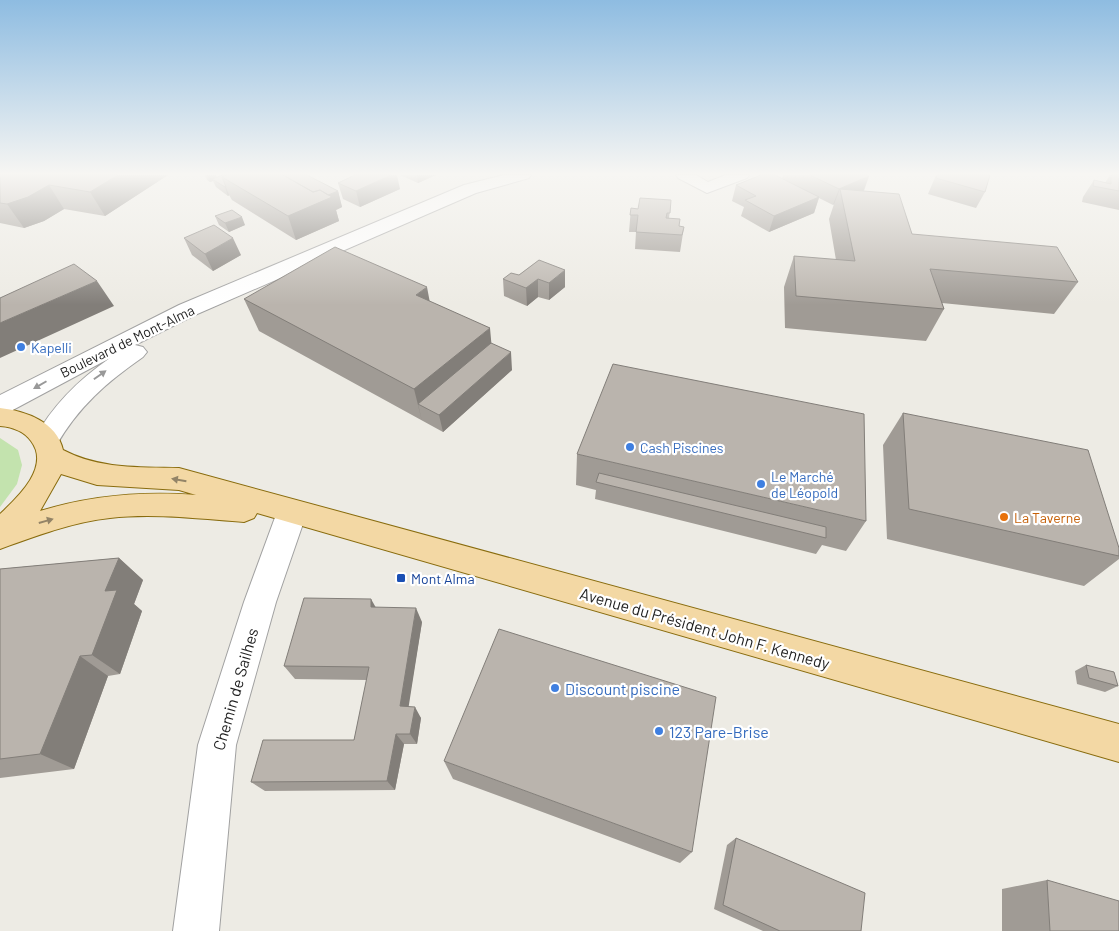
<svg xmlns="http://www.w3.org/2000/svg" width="1119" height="931" font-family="Barlow,sans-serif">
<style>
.grass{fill:#c3e3ae}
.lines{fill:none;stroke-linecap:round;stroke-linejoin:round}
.minor-casing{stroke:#a1a1a1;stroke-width:2}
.major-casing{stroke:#896c0e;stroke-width:2}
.minor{fill:#fff;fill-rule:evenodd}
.major{fill:#f3d8a4;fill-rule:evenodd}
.wall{fill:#a09b95}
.shaded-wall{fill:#827e79}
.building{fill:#bab4ad;stroke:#827e79}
.oneway{fill:#999}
.oneway2{fill:#938467}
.shop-dot{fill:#3f7fe0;stroke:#fff;stroke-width:2}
.food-dot{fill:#e8710a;stroke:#fff;stroke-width:2}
.transit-dot{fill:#1a4fb4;stroke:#fff;stroke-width:2}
.labels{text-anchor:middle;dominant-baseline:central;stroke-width:4.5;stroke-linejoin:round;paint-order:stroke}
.street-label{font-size:14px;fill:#1d1d1d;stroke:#fff}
.shop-label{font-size:14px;fill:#366cbe;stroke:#fff;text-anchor:start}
.food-label{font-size:14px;fill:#c56008;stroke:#fff;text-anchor:start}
.transit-label{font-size:14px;fill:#164399;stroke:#fff;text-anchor:start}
.near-street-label{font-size:16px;fill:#1d1d1d;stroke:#fff}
.near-shop-label{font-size:16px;fill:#366cbe;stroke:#fff;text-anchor:start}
</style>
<rect width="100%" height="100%" fill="#edebe4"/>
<path class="grass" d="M0 438 18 450 22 465 17 484 0 507Z"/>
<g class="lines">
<g class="minor-casing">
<path id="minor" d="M504 175H531L529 178 476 193 195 315 135 345 143 347 147 352 143 357C107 382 78 407 56 446L47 449 38 446 34 439C53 405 78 380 110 358L9 412 0 415V395L179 305 464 185Z
M676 175H696L708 182 726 175H749L747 178 707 193 678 178Z
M292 500 302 504 307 512 276 602 236 745 219 931H173L198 745 244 602 277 512 282 504Z"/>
</g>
<g class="major-casing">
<path id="major" d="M0 408C26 411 57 422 63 450 99 469 139 467 179 468L1119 724V762L257 513 254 518 244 522C200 519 155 513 110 518 72 522 36 536 0 549V514C17 498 51 467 31 441 24 431 12 427 0 426ZM61 474 97 485 179 490 196 495C142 491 92 495 40 511Z"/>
</g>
<use href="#minor" class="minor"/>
<use href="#major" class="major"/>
</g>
<path class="wall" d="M0 175H168L105 216 64 209 44 221 24 228 0 223Z
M205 175H216L217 177 223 175 338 191 342 207 336 210 339 221 296 240 232 200 229 195 228 196 216 187 213 181 210 182 207 180Z
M400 175H436L418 183Z
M783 175H867L869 176 864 191 912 234 1078 282 1054 314 942 303 944 309 926 341 785 328 784 287 794 256 836 260 829 219 834 204 833 205 819 198 814 213 769 232 741 216 744 207 732 201 736 185 782 179Z
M936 175H990L985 192 976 208 928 194Z
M1110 175H1119V210L1082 202 1083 197 1094 180 1105 183Z
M338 183 400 189 360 207 343 199Z
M671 200 669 218 679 226 684 227 680 252 635 249 636 232H629L631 208 638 209Z
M215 216 245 225 229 232 219 225Z
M184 238 241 255 213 271 192 255Z
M539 260 565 287 549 300 538 297 527 306 504 296 503 279 519 275Z
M244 299 429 301 491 343 512 370 443 432 259 331Z
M903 413 1119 548V559L1084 586 887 539 883 445Z
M577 454 866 521 846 551 822 545 816 554 595 499 596 490 576 485Z
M119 558 143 580 134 604 142 611 120 674 108 676 74 769 0 778V569Z
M375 607 422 622 408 706 421 718 417 744H404L395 790 265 791 251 782 354 740 367 680 295 679 284 666Z
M1086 665 1118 686 1105 692 1077 684 1075 671Z
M444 761 692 852 680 863 453 779Z
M736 838 861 931H763L714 909 727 845Z
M1047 880 1119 931H1002V889Z"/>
<path class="shaded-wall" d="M118 175H168L105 216 90 192Z
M207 175H216L217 179H212L213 181 210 182Z
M391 175H397L400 189 360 207 356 191Z
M417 175H436L418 183Z
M869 176 863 192 840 189 834 204 833 205 839 189Z
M49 185 64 209 44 221 24 228 7 204Z
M225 187H226L229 195 228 196Z
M338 191 342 207 336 210 339 221 296 240 288 216 316 200Z
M819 197 814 213 769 232 774 216Z
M242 217 245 225 229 232 225 223Z
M233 238 241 255 213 271 205 254Z
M565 270V287L549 300V283Z
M538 279V297L527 306 526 288Z
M97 281 114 306 0 358V323Z
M427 287 433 319 416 295Z
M490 328 493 361 418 404 422 421 414 389Z
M511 352 512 370 443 432 439 415Z
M119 558 143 580 134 604 142 611 120 674 92 655 105 591Z
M371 599 379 613 371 607Z
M416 608 422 622 407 717 400 706Z
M80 656 108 676 74 769 40 754Z
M415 707 421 718 417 744 410 734Z
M396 734 404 744 395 790 387 781Z"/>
<path class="building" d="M0 175H118L90 192 49 185 28 197 7 204 0 203Z
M223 175H226L222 177 226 187H225L212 179Z
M226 175H283L313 192 320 190 332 197 288 216 222 177Z
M283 175H307L338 191 328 195 320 190 313 192Z
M355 175H391L356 191 338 183Z
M761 175H775L819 197 774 216 745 200 756 196 736 185Z
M810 175H867L869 176 839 189Z
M937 175H990L985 192 936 178Z
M1111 175H1119V191L1093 186 1094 180 1111 184Z
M840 189 899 194 912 234 1057 247 1078 282 930 269 944 309 796 296 794 256 855 261Z
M640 198 671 200 670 213H667L666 218 680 219 679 226 684 227 682 235 636 232 638 215H630L631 208 638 209Z
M232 210 242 217 225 223 215 216Z
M214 225 233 238 205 254 184 238Z
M335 247 427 287 416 295 490 328 414 389 244 299Z
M539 260 565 270 549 283 538 279 526 288 503 279 511 273 519 275Z
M74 264 97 281 0 323V298Z
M491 343 511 352 439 415 418 404Z
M613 364 864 414 866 521 577 454Z
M903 413 1088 450 1119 548V556L909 509Z
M599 473 826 527V538L596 482Z
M119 558 105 591 117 590 92 655 80 656 40 754 0 759V569Z
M304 598 371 599V607L416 608 400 706 415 707 410 734H396L387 781 251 782 263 740H354L369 667 284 666Z
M499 629 716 697 692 852 444 761Z
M1086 665 1114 672 1118 686 1089 678Z
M736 838 865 893 861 931H780L723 905Z
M1047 880 1119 901V931H1050Z"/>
<defs><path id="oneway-solid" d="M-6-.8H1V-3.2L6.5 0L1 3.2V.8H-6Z" transform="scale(1.25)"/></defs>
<g class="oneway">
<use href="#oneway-solid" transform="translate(100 375) rotate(-35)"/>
<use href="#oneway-solid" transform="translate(40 385) rotate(150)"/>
</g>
<g class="oneway2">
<use href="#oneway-solid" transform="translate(179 480) rotate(-170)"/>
<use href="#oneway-solid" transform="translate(46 521) rotate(-16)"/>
</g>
<linearGradient id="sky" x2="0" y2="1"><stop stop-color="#8ebce1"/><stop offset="0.57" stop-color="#f7f6f3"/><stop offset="1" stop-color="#f7f6f3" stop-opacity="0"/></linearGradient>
<rect width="1119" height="305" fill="url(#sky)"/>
<g class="shop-dot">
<circle cx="21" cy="347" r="5"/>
<circle cx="630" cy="447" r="5"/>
<circle cx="761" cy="484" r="5"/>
<circle cx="555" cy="688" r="5"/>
<circle cx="659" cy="731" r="5"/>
</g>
<circle class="food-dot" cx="1004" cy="517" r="5"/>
<rect class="transit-dot" x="396" y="573" width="10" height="10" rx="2.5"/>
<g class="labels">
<g class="street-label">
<text transform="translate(127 341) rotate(-26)">Boulevard de Mont-Alma</text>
</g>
<g class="shop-label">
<text x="31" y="347">Kapelli</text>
<text x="640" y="447">Cash Piscines</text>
<text x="771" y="476">Le Marché<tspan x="771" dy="16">de Léopold</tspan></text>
</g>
<g class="food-label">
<text x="1014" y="517">La Taverne</text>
</g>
<g class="transit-label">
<text x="411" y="578">Mont Alma</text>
</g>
<g class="near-street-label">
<text transform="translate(705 628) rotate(16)">Avenue du Président John F. Kennedy</text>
<text transform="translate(235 689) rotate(-74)">Chemin de Sailhes</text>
</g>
<g class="near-shop-label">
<text x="565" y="688">Discount piscine</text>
<text x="669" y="731">123 Pare-Brise</text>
</g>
</g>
</svg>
